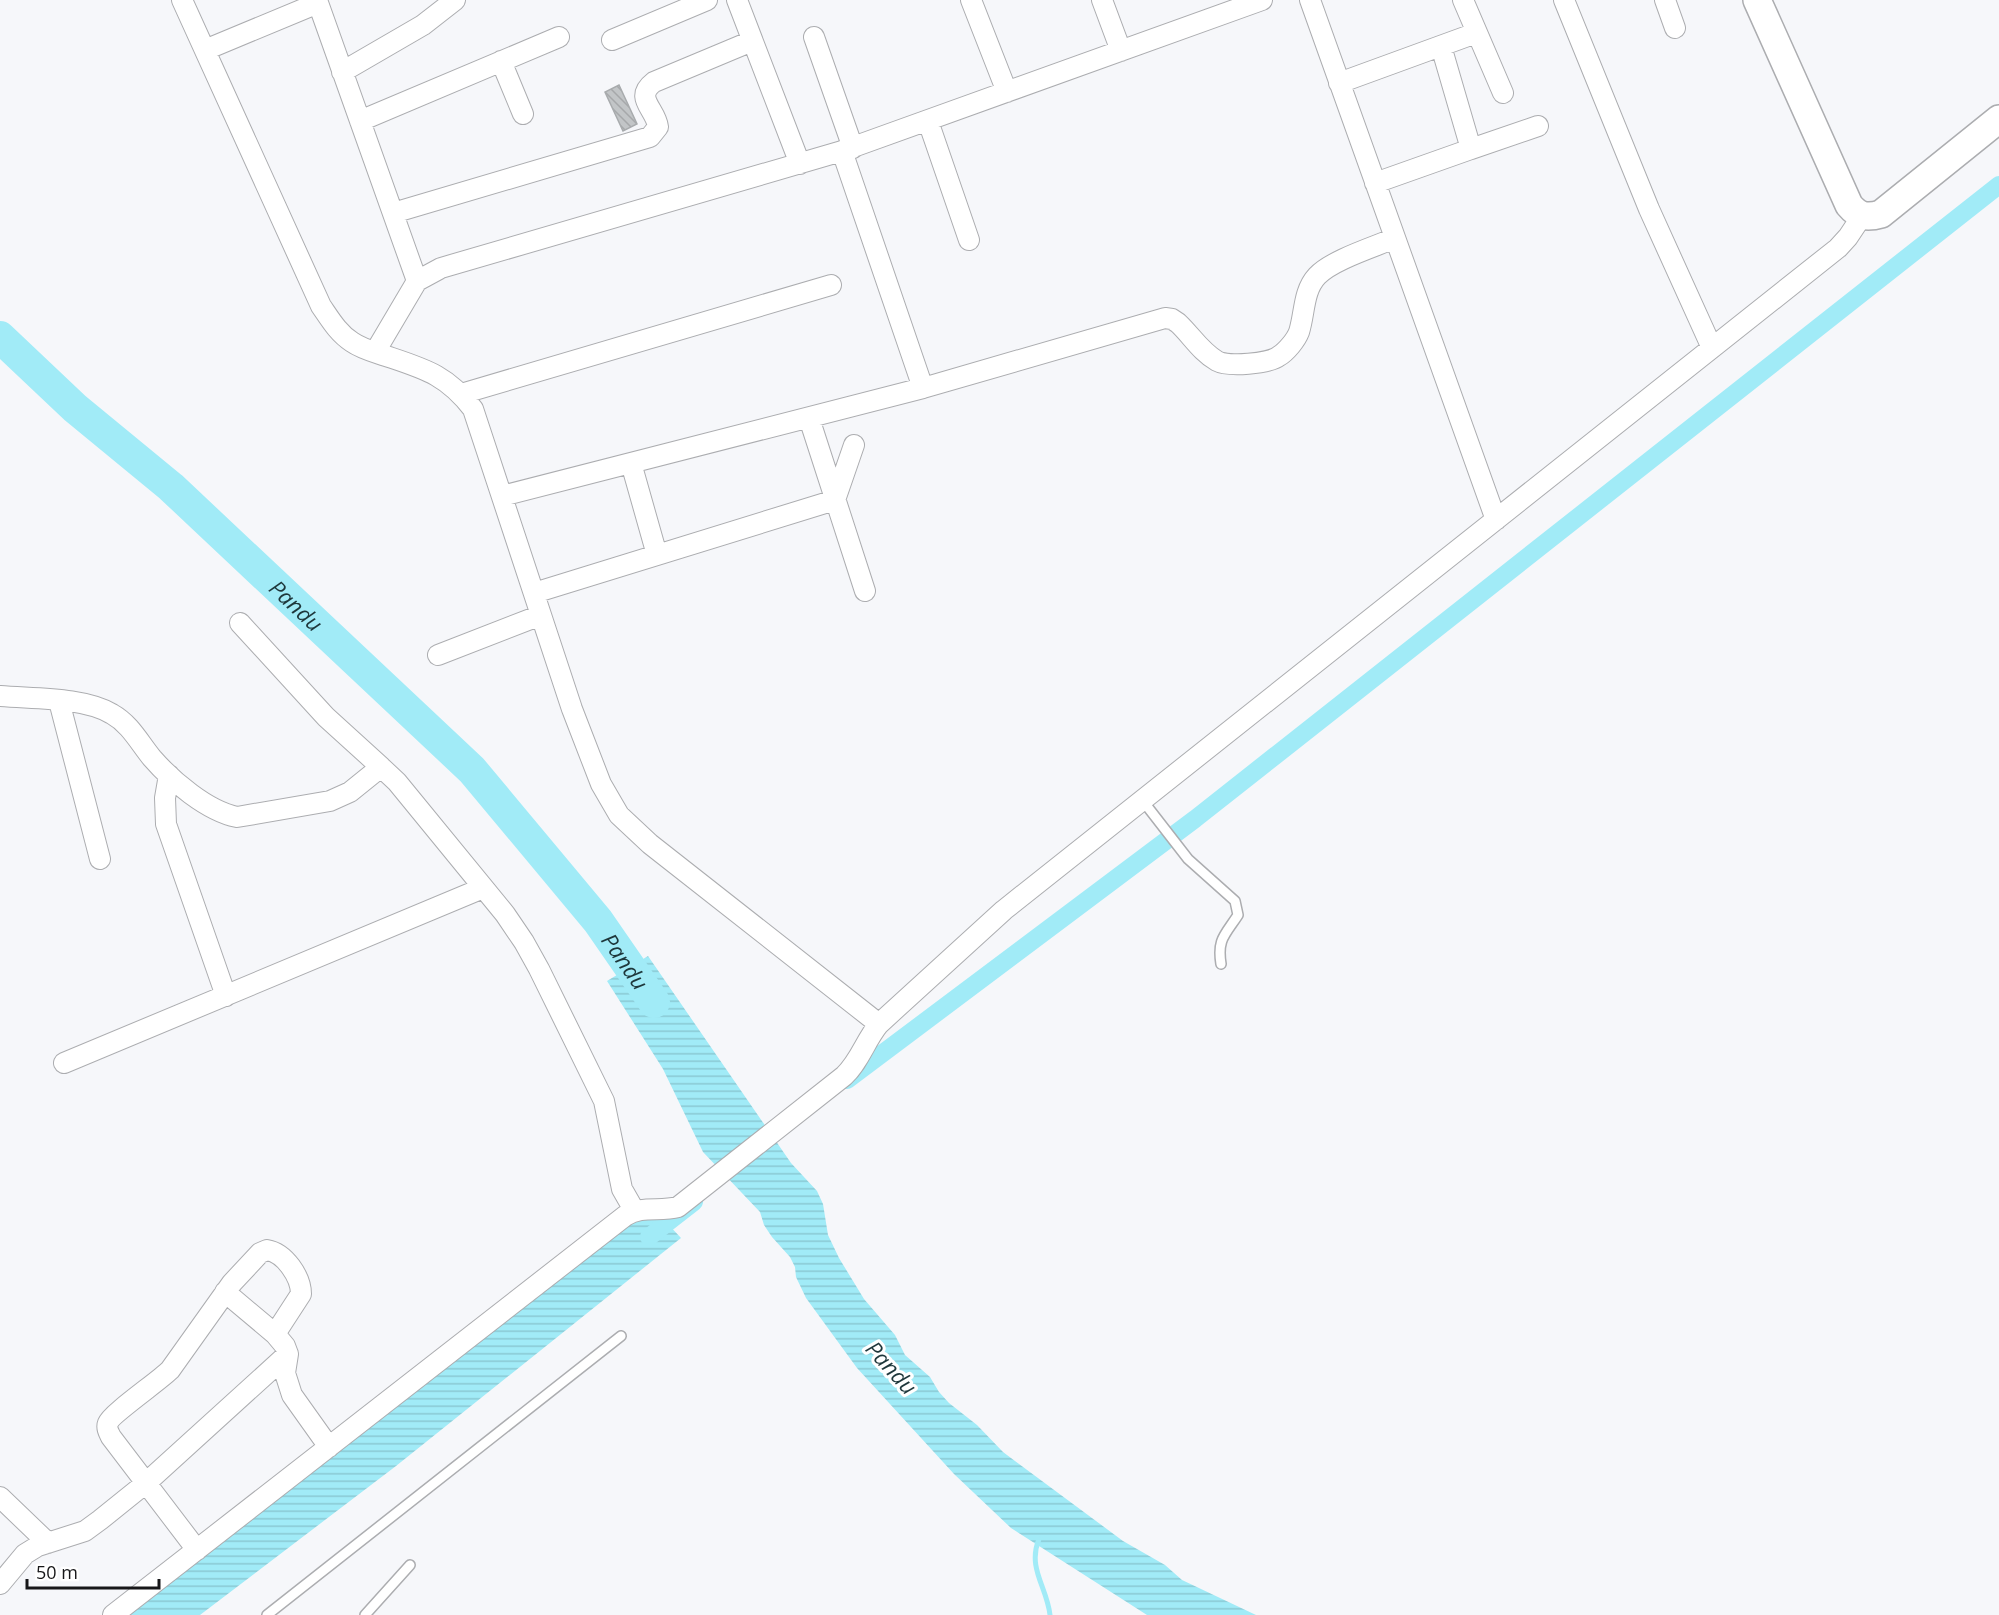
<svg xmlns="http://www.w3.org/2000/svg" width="1999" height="1615" font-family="'Open Sans',sans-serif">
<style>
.water{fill:url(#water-rules)}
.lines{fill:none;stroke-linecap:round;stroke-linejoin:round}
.stream{stroke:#a1ebf7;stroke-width:5}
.canal{stroke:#a1ebf7;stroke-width:18}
.river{stroke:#a1ebf7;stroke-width:32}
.building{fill:url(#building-back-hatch);stroke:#a8abad;stroke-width:1.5}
.lane-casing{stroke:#acadb0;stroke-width:12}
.street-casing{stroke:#acadb0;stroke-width:22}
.secondary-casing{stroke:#acadb0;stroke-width:30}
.lane{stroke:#fff;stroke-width:9}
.street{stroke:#fff;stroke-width:20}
.secondary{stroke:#fff;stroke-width:27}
.labels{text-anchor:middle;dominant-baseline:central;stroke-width:6;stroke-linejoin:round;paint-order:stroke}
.water-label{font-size:22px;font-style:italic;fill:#1e373b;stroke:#fff}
</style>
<defs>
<pattern id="water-rules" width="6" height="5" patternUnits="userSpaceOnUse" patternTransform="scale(1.5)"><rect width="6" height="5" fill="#a1ebf7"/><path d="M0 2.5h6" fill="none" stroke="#8ac9d3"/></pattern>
<pattern id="building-back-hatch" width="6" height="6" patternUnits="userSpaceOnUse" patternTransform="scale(1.5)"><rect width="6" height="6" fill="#c2c5c7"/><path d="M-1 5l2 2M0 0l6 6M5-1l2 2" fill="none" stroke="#a6a8aa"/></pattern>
</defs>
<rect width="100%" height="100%" fill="#f6f7fa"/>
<path class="water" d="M648 956 791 1163 817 1191 823 1204 828 1235 839 1258 864 1299 895 1335 905 1355 930 1377 939 1392 949 1403 977 1425 1003 1452 1123 1541 1165 1565 1182 1580 1256 1615H1147L1011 1528 954 1474 857 1368 806 1298 796 1277 795 1267 790 1257 772 1237 764 1225 760 1212 703 1152 663 1069 607 981Z
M652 1207 681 1238 396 1466 200 1615H127Z"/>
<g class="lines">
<path class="stream" d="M1039 1539C1027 1568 1047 1587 1050 1615"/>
<path class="canal" d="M847 1080 1195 819 1999 185
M649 1237 694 1202"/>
<path class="river" id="s1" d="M0 337 75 408 171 487 472 770 598 921 654 1002"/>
</g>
<path class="building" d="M619 85 637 124 623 131 605 92Z"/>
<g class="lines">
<g class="lane-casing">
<path id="lane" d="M1143 801 1188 859 1235 901 1238 915C1225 935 1217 939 1221 964
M267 1615 621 1336
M365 1615 410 1565"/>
</g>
<g class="street-casing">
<path id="street" d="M182 0 321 306C330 319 338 333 352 342 362 349 374 352 386 356 425 369 447 375 473 409L572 709 601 784 619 815 650 844 879 1024
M317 0 417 281
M737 0 800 164
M971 0 1007 92
M1102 0 1121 51
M1310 0 1496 520
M1463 0 1503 93
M1564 0 1649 209 1712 348
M1665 0 1675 28
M814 37 853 148
M612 40 707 0
M205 50 318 3
M501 61 523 114
M342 72 423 25 455 0
M1339 83 1476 33
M360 121 559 37
M928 121 969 240
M1471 149 1538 126
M842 151 923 388
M1375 183 1471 149 1441 46
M393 213 650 137 658 127C656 109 633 98 654 82L752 41
M375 352 417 281 441 268 842 151 1262 0
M461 394 831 285
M809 418 865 591
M631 463 657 555
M502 496 923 388 1165 318 1172 319 1178 323C1191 335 1201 352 1217 361 1228 367 1269 364 1279 356 1286 352 1296 340 1299 332 1305 313 1303 291 1317 276 1332 260 1374 247 1395 238
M534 593 835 500 854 445
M240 623 326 717 381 767
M438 655 541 615
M0 696C33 699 84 697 112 714 130 724 139 742 152 758 172 781 207 811 237 817L330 801 350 792 381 767 397 782 505 914 524 942 539 969 604 1101 622 1189 634 1210
M59 701 100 859
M169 775 165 798 166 824 226 996
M64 1063 483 888
M225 1292 275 1334
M0 1497 48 1543
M197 1550 111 1437C109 1433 106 1428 108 1423 111 1414 159 1381 170 1370L232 1283 260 1253 267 1250C285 1253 301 1277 301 1294L275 1334 285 1346 288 1354 285 1373 292 1395 329 1447
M0 1584 25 1554 38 1546 85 1531 100 1520 146 1483 288 1354
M113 1615 625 1216C642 1205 659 1212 678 1207L844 1076C860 1061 865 1041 879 1024L1004 910 1838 248 1848 237 1862 216"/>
</g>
<g class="secondary-casing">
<path id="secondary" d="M1757 0 1849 205C1859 217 1867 218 1881 214L1999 119"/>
</g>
<use href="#lane" class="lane"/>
<use href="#street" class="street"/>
<use href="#secondary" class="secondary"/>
</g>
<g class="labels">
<g class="water-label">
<text stroke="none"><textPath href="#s1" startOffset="400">Pandu</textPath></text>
<text stroke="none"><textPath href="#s1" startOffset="886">Pandu</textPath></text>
<text transform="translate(892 1367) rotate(48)">Pandu</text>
</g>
</g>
<path d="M27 1579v9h132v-9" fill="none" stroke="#171719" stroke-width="3"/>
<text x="36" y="1579" font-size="18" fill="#171719" stroke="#ffffff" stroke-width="4.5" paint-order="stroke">50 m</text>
</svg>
